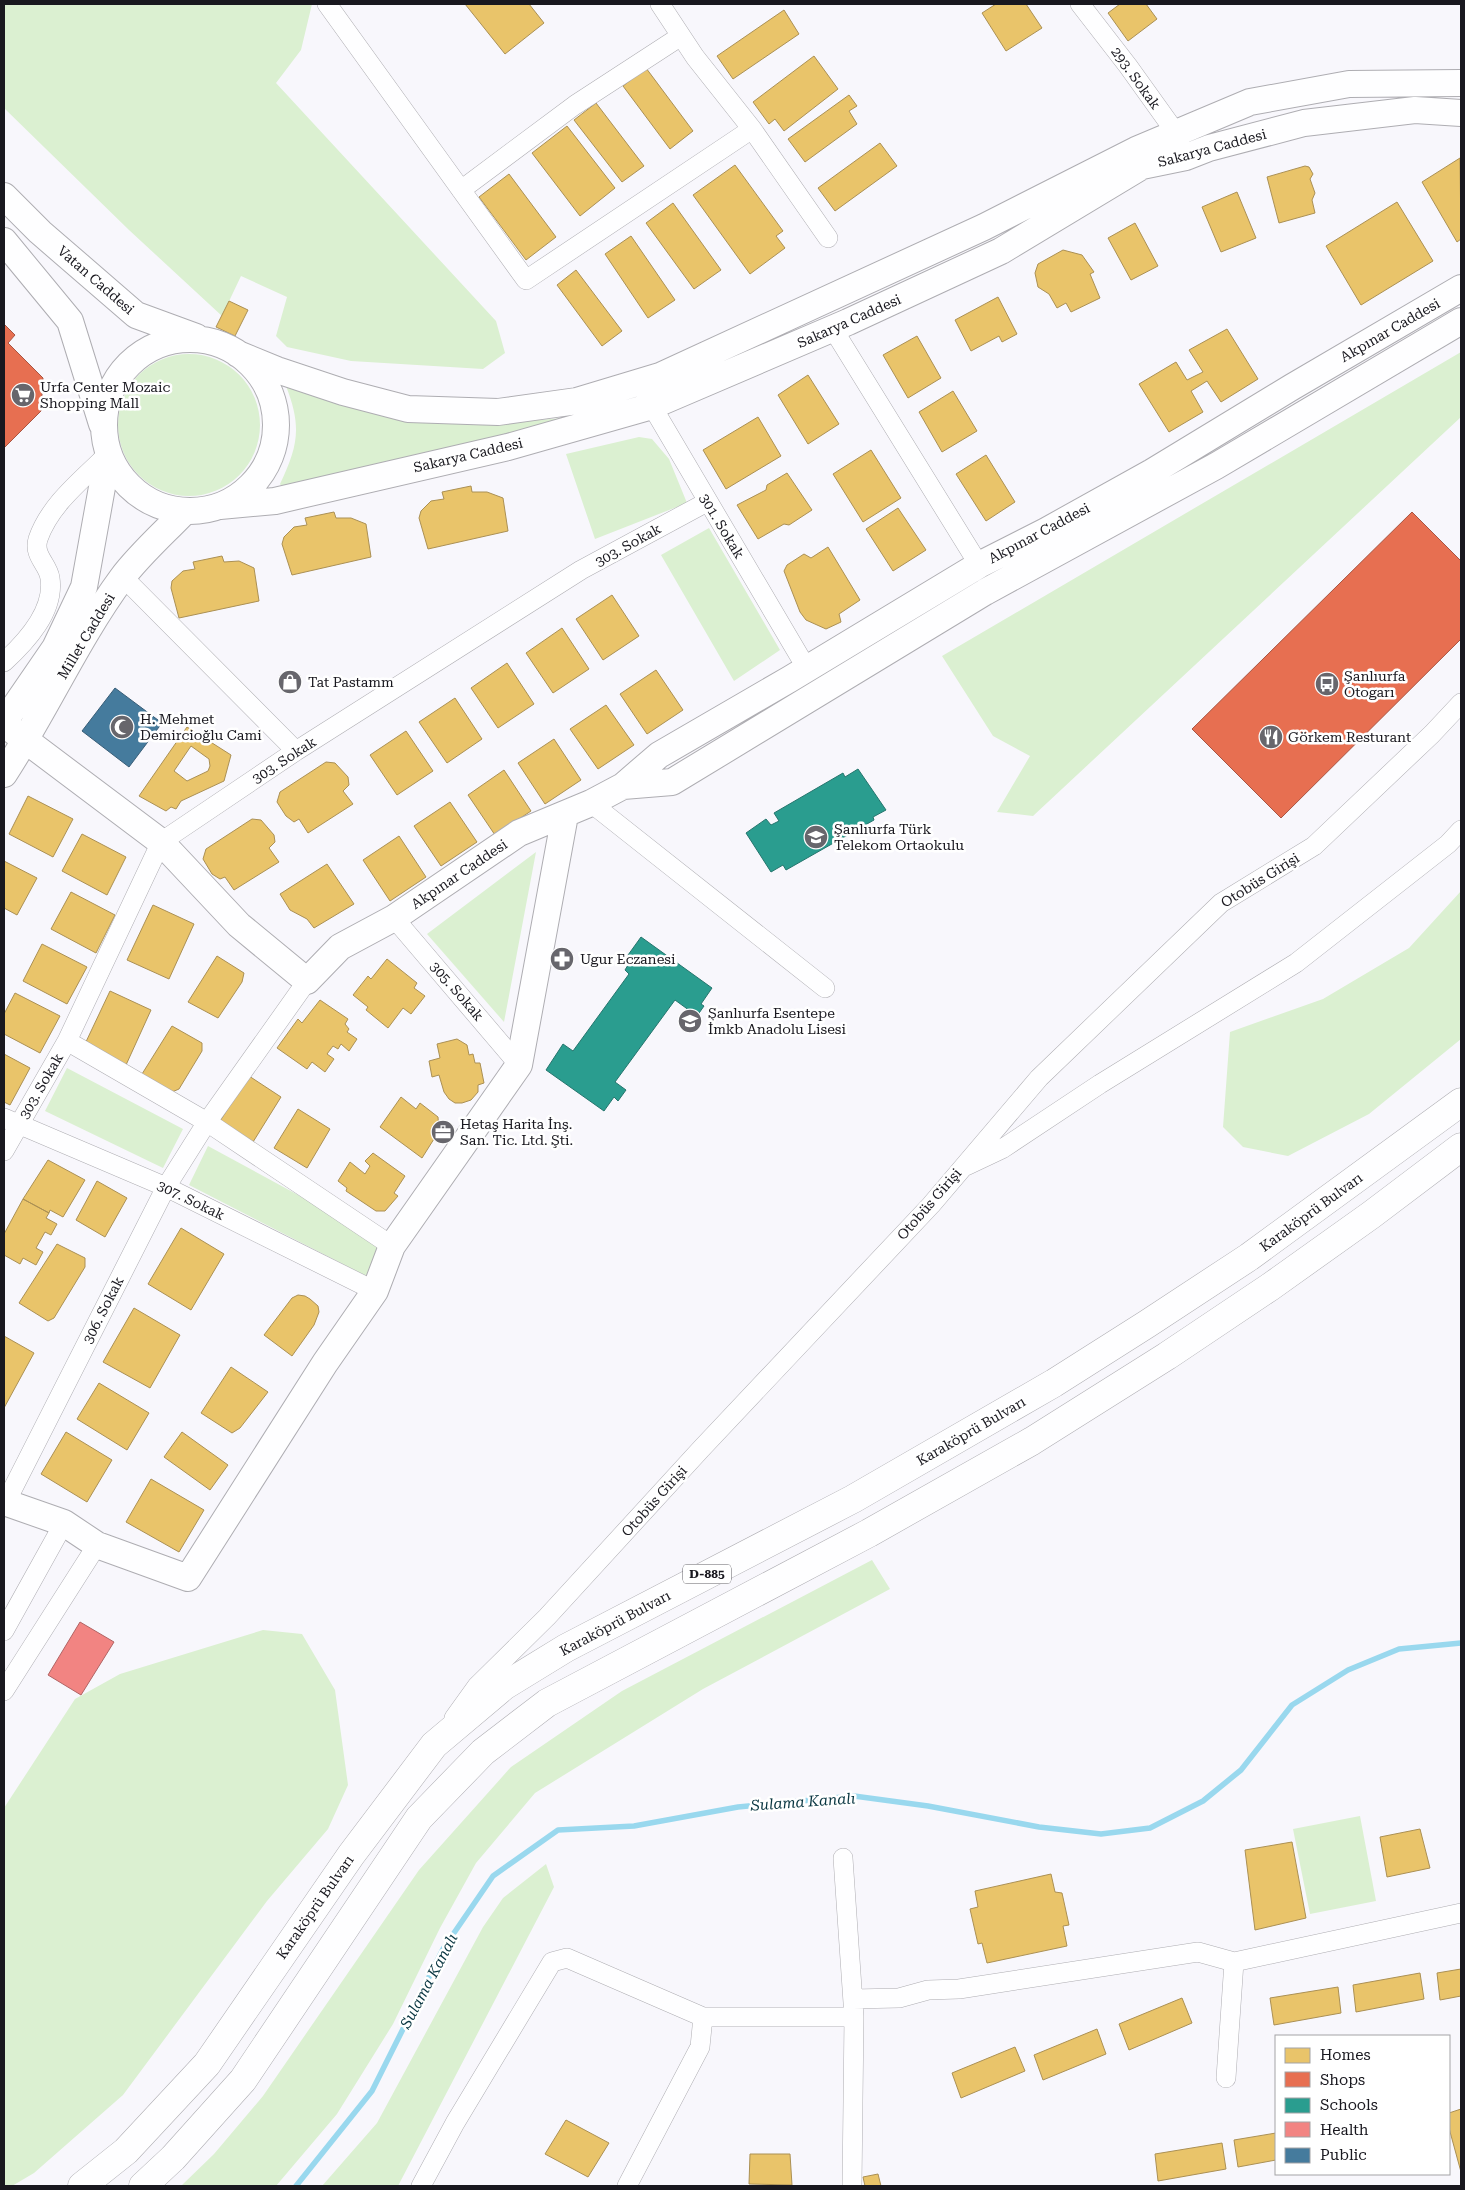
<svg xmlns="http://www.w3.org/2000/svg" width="1465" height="2190" font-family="'Roboto Serif',serif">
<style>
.green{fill:#dbf0d1}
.homes{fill:#e9c46a;stroke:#ab9054;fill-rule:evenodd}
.shops{fill:#e76f51;stroke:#a95542}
.schools{fill:#2a9d8f;stroke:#25756d}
.health{fill:#f28482;stroke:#b16464}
.public{fill:#457b9d;stroke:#385d77}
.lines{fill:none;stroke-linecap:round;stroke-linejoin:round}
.stream{stroke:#99d8ee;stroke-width:5.5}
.street-casing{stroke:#aeadb2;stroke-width:20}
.secondary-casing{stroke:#aeadb2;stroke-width:28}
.highway-casing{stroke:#aeadb2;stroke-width:29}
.street{stroke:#fefeff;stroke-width:19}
.secondary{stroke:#fefeff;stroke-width:26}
.highway{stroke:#fefeff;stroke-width:28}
.labels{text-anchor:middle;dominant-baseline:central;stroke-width:5;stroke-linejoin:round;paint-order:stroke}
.shield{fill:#fff;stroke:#5e5d62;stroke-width:1}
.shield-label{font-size:12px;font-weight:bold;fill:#19181f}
.street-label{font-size:14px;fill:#19181f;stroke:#fff}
.poi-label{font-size:14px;fill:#19181f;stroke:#fff;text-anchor:start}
.water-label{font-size:15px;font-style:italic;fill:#083540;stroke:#fff}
</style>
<rect width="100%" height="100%" fill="#f8f7fc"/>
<path class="green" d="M4 4H312L301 50 276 83 496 321 505 353 483 369 351 361 287 347 276 336 287 297 241 276 222 316 129 230 4 108Z
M1461 352V417L1033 816 997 812 1030 756 993 736 942 656Z
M118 425a71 71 0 1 1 142 0a71 71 0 1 1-142 0Z
M286 386 514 422 563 418 573 421 283 488 280 484C298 446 302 427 286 386Z
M639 437 652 439 669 459 687 503 595 539 566 454Z
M709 528 780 650 734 681 661 555Z
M536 852 504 1022 427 934Z
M1461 891V1039L1369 1114 1288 1156 1243 1147 1223 1127 1230 1032 1323 999 1409 948Z
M67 1068 183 1129 163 1168 45 1111Z
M208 1146 392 1246 372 1279 189 1185Z
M872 1560 890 1589 703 1689 535 1793 476 1863 440 1928 393 2024 337 2114 276 2186H181L214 2154 263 2096 419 1870 511 1767 622 1691Z
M263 1630 302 1634 335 1690 348 1785 328 1829 267 1901 123 2095 34 2173 12 2186H4V1808L75 1699 120 1674Z
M1360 1816 1376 1901 1310 1914 1293 1829Z
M546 1864 554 1887 398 2186H322L377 2123 483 1927 503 1898Z"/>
<path class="homes" d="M465 4H529L544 23 505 54Z
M996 4H1026L1042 28 1006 51 982 13Z
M1120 4H1146L1157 19 1128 41 1108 13Z
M784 10 799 34 733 79 717 56Z
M814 56 838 89 784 131 775 119 769 124 753 102Z
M646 68 693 131 670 149 623 86Z
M849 95 857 106 849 111 857 124 805 162 788 139Z
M596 103 644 166 622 182 574 120Z
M567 126 615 188 580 216 532 153Z
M880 143 897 166 835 211 818 188Z
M1460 158 1461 239 1457 242 1422 182Z
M735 165 783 231 776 236 785 248 750 274 693 195Z
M1305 166 1309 167 1313 174 1310 179 1315 193 1312 200 1315 213 1279 223 1267 177Z
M509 174 556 237 526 260 479 197Z
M1237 192 1256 238 1221 252 1202 207Z
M1397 202 1433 261 1361 305 1326 246Z
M673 203 721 270 694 289 646 223Z
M1135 223 1158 266 1131 280 1108 238Z
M631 236 675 300 648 318 605 254Z
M1063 250 1082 255 1094 272 1090 274 1100 298 1071 312 1066 303 1057 308 1049 294 1038 287 1035 273 1038 264Z
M576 270 622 331 602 346 557 285Z
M998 297 1017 334 1002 342 999 336 971 351 955 320Z
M229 301 248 310 235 336 216 327Z
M1227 329 1258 379 1221 402 1207 381 1191 391 1203 412 1169 432 1139 384 1176 362 1187 380 1203 372 1189 350Z
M917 336 941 378 908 398 883 355Z
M808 375 839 424 808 444 778 395Z
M953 391 977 431 942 452 919 412Z
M758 417 781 456 726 489 703 450Z
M871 450 901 498 863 522 833 474Z
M986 455 1015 502 986 521 956 474Z
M787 473 812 510 789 525 784 524 758 539 737 505 766 490 767 485Z
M471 486 472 492H487L503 498 508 531 428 549 419 518 421 511 431 501 444 499 442 492Z
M898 508 926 550 893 571 866 529Z
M334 512 336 518H351L366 524 371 557 292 575 282 544 284 537 294 527 307 525 305 518Z
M828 547 860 600 839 614 841 622 826 629 806 620 800 612 784 571 787 565 804 554 811 558Z
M222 556 224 562 239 561 254 568 259 601 179 618 171 588 172 581 183 571 195 569 193 562Z
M612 595 639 636 603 660 576 619Z
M562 628 589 669 553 693 526 653Z
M507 663 534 704 498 728 471 688Z
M656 670 683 710 647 734 620 694Z
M455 698 482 739 447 763 419 722Z
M606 705 634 745 598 769 570 729Z
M187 727 231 755 224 781 181 801 176 809 171 807 166 811 139 796ZM191 746 209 759 210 766 208 771 187 781 174 771Z
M406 731 433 771 397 795 370 755Z
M554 739 581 780 545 804 518 763Z
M326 762 335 763 348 777 349 785 343 791 353 804 308 833 299 819 294 822 286 816 277 802 280 792Z
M504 770 531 811 495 835 468 795Z
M28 796 73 819 53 857 9 834Z
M450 802 477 842 441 866 414 826Z
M252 819 261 820 274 835 275 842 269 848 279 862 234 890 225 877 220 879 212 874 203 859 206 849Z
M82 834 126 857 107 895 62 871Z
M399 836 426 877 390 901 363 860Z
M4 861 37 878 17 915 4 908Z
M327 864 354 904 314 928 307 919 290 910 280 894Z
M71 892 115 915 96 953 51 929Z
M153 905 194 924 169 979 127 960Z
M42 944 87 967 67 1004 23 981Z
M217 956 244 973 242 982 218 1018 188 1002Z
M387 959 417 983 414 988 425 996 411 1014 403 1008 388 1028 366 1010 368 1007 353 995 368 976 371 979Z
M110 991 151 1010 126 1065 84 1046Z
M15 993 60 1016 40 1053 4 1034V1014Z
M320 1000 348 1019 345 1024 349 1029 347 1032 357 1039 349 1051 341 1044 338 1049 333 1046 327 1054 334 1059 325 1072 312 1062 307 1069 277 1048 298 1019 302 1023Z
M172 1026 202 1043V1051L179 1089 172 1092 142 1074Z
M457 1039 467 1045 469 1055 473 1054 475 1063H480L484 1083 478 1085V1092L471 1100 462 1103H455L449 1099 444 1092 439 1075 432 1077 429 1061 440 1058 437 1044Z
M4 1054 30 1068 10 1105 4 1102Z
M249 1076 281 1097 253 1142 220 1121Z
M401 1097 416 1109 420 1103 438 1117 439 1131 422 1158 380 1127Z
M298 1109 330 1129 307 1168 274 1148Z
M373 1153 405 1176 394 1193 398 1196 385 1211H376L346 1191 347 1188 338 1181 350 1162 365 1174 370 1166 365 1161Z
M48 1160 85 1180 63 1217 50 1210 49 1213 23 1199Z
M97 1181 127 1198 105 1237 76 1220Z
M23 1199 49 1213 46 1218 57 1224 51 1235 45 1232 36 1248 43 1252 36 1265 23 1258 20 1264 4 1255V1234Z
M181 1228 224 1254 191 1310 148 1284Z
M57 1244 85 1258V1267L54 1318 48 1321 19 1303Z
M298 1295 305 1296 310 1299 318 1306 319 1312 314 1325 292 1356 264 1335 292 1298Z
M134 1308 180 1335 150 1388 103 1362Z
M4 1336 34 1353 4 1408Z
M231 1367 268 1392 240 1428 232 1433 201 1413Z
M99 1383 149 1413 127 1450 77 1419Z
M66 1432 112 1460 87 1502 41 1474Z
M182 1432 228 1465 210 1490 164 1457Z
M151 1479 204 1510 179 1552 126 1522Z
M1420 1829 1430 1868 1387 1877 1380 1837Z
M1292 1842 1306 1918 1255 1930 1245 1850Z
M1051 1874 1055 1892 1062 1893 1069 1925 1063 1926 1067 1946 987 1963 982 1943 978 1944 970 1909 978 1907 975 1891Z
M1461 1969V1996L1440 2000 1437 1973Z
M1420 1973 1424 1999 1356 2012 1353 1985Z
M1338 1987 1341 2013 1274 2025 1270 1998Z
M1182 1998 1192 2023 1129 2050 1119 2024Z
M1097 2029 1106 2054 1043 2080 1034 2055Z
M1015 2047 1025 2071 961 2098 952 2073Z
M1461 2109V2172L1449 2128V2113Z
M566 2120 609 2143 588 2177 545 2154Z
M1276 2133V2160L1238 2167 1234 2140Z
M1222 2143 1226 2169 1158 2181 1155 2154Z
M750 2154H790L792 2185 749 2184Z
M878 2174 881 2186H865L863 2177Z"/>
<path class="shops" d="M4 324 15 335 8 343 43 378 41 411 4 448Z
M1412 512 1461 561V639L1281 818 1192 729Z"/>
<path class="schools" d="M858 769 886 810 873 817 874 820 786 870 783 865 771 872 746 833 766 819 771 825 779 821 774 813 843 773 845 777Z
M641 937 712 988 701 1004 704 1006 697 1016 675 1000 615 1082 626 1090 618 1101 614 1097 604 1111 546 1070 563 1044 573 1051 629 974 625 970 628 965 623 962Z"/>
<path class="health" d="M80 1622 114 1642 81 1695 48 1675Z"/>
<path class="public" d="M115 688 162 723 129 767 82 731Z"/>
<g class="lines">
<path class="stream" d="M296 2186 372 2091 443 1949 493 1876 558 1830 634 1826 738 1807 854 1796 928 1806 1039 1827 1101 1834 1150 1828 1203 1801 1241 1770 1292 1705 1348 1670 1399 1649 1461 1643"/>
<g class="street-casing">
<path id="street" d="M327 4 526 280 752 129
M660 4 695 57 752 129 828 238
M1080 4 1128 66 1176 133 1180 145
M461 190 575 105 681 36
M833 329 979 565
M646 396 807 669
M123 577 296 751
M4 662C26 642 55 611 50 578 48 564 33 556 38 539 50 504 83 479 108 454
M591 803 825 988
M394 918 519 1065
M67 1041 207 1122 392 1246
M4 1118 166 1187 375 1291
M4 1151 67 1041 161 842 296 751 581 570 707 502
M966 1166 1002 1149 1100 1084 1296 963 1448 844 1461 830
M6 1502 166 1187 207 1122 307 981
M4 1631 64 1523
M4 1691 97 1545
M454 1718 477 1686 547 1617 701 1449 931 1205 1039 1078 1221 903 1314 846 1432 734 1461 703
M843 1858 854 2017 852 2186
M853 1999 899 1998 928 1990 959 1989 1198 1952 1234 1962 1461 1913
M1226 2078 1234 1962
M421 2186 455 2123 552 1962 567 1958 703 2017H854
M627 2186 700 2047 703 2017"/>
</g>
<g class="secondary-casing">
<path id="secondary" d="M4 196 40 232 136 315 196 337
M4 241 70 321 102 424
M104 425a86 86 0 1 1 172 0a86 86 0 1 1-172 0Z
M238 354 277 370 343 392 408 409 498 412 577 401 660 376 984 227 1136 150 1250 102 1349 84 1461 83
M220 506 275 501 508 447 652 406 848 322 1001 251 1142 166 1186 157 1209 148 1304 123 1415 110 1461 113
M4 722 55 648 84 587 108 454
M4 724 161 842 239 925 307 981 340 947 394 918 519 833 591 803 623 786 659 755 790 679 979 565 1046 531 1152 472 1292 387 1461 288
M4 774C46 710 77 639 122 578 139 555 165 532 185 511
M623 786 672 782 985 592 1216 466 1461 321
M4 1502 64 1523 97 1545 188 1578 325 1363 375 1291 392 1246 519 1065 565 815"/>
</g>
<g class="highway-casing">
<path id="highway" d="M82 2186 126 2151 207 2064 351 1855 434 1745 504 1686 566 1648 853 1499 1054 1383 1147 1324 1249 1257 1461 1102
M143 2186 173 2158 243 2080 419 1818 483 1752 547 1703 869 1533 1032 1441 1167 1356 1270 1287 1371 1215 1461 1147"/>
</g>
<use href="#street" class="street"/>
<use href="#secondary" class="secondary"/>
<use href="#highway" class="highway"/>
</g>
<defs>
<g id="supermarket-disc" transform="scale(1.25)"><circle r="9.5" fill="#67666c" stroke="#fff"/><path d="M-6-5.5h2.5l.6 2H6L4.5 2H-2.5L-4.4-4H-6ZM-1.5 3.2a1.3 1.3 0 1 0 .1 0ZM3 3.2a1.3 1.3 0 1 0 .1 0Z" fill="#fff"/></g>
<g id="shop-disc" transform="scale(1.25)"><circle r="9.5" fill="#67666c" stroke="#fff"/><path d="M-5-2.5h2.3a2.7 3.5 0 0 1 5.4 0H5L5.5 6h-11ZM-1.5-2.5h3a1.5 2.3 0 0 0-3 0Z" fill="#fff"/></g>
<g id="bus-disc" transform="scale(1.25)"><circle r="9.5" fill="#67666c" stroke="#fff"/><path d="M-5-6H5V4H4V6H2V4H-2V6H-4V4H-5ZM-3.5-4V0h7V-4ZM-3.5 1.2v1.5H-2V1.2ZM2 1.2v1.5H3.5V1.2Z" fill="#fff"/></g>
<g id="mosque-disc" transform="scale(1.25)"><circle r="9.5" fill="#67666c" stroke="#fff"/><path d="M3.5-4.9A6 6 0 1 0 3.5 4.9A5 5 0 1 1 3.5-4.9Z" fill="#fff"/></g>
<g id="restaurant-disc" transform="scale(1.25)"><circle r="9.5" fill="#67666c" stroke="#fff"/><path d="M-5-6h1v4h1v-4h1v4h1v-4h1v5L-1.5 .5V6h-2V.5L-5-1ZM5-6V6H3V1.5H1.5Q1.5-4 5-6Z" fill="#fff"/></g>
<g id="school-disc" transform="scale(1.25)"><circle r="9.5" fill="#67666c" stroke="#fff"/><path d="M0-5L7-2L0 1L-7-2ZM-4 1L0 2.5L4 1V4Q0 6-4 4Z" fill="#fff"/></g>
<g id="pharmacy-disc" transform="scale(1.25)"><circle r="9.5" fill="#67666c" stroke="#fff"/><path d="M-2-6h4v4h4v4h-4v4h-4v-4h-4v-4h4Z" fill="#fff"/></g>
<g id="office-disc" transform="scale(1.25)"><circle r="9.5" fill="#67666c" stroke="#fff"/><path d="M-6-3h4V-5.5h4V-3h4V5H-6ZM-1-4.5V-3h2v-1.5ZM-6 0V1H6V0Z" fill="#fff"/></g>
</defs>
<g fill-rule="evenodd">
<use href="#supermarket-disc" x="23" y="395"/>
<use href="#shop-disc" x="290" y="682"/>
<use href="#bus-disc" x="1327" y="684"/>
<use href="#mosque-disc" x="122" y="727"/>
<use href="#restaurant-disc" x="1271" y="737"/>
<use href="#school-disc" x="816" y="837"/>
<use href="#pharmacy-disc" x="562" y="959"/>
<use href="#school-disc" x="690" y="1021"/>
<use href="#office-disc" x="443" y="1132"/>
</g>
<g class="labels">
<rect class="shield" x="683" y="1564.5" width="48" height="19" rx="4"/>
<g class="shield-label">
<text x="707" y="1574">D-885</text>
</g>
<g class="street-label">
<text transform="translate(1136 78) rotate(54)">293. Sokak</text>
<text transform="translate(1212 148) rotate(-15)">Sakarya Caddesi</text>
<text transform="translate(96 280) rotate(41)">Vatan Caddesi</text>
<text transform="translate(849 321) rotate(-24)">Sakarya Caddesi</text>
<text transform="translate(1390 330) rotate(-30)">Akpınar Caddesi</text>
<text transform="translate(468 455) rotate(-13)">Sakarya Caddesi</text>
<text transform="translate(722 526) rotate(59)">301. Sokak</text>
<text transform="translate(1039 533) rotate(-28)">Akpınar Caddesi</text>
<text transform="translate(628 545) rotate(-29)">303. Sokak</text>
<text transform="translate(86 636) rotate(-59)">Millet Caddesi</text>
<text transform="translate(284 760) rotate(-33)">303. Sokak</text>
<text transform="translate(459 874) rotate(-34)">Akpınar Caddesi</text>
<text transform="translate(1260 880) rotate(-32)">Otobüs Girişi</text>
<text transform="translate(457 991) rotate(49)">305. Sokak</text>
<text transform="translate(41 1086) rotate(-60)">303. Sokak</text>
<text transform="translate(191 1200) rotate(26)">307. Sokak</text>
<text transform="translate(929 1204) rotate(-49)">Otobüs Girişi</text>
<text transform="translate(1311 1212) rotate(-36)">Karaköprü Bulvarı</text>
<text transform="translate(103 1310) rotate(-63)">306. Sokak</text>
<text transform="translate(971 1431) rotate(-30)">Karaköprü Bulvarı</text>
<text transform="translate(654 1501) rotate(-48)">Otobüs Girişi</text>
<text transform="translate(615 1623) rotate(-28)">Karaköprü Bulvarı</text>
<text transform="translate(315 1907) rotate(-55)">Karaköprü Bulvarı</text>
</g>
<g class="poi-label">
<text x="40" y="387">Urfa Center Mozaic<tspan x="40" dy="16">Shopping Mall</tspan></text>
<text x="1344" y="676">Şanlıurfa<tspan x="1344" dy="16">Otogarı</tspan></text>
<text x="308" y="682">Tat Pastamm</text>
<text x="140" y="719">H. Mehmet<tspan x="140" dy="16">Demircioğlu Cami</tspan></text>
<text x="1288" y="737">Görkem Resturant</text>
<text x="834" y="829">Şanlıurfa Türk<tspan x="834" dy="16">Telekom Ortaokulu</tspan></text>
<text x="580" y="959">Ugur Eczanesi</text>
<text x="708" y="1013">Şanlıurfa Esentepe<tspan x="708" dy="16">İmkb Anadolu Lisesi</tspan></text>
<text x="460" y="1124">Hetaş Harita İnş.<tspan x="460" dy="16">San. Tic. Ltd. Şti.</tspan></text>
</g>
<g class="water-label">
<text transform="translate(803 1802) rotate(-4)">Sulama Kanalı</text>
<text transform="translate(429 1981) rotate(-62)">Sulama Kanalı</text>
</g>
</g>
<rect width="1465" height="2190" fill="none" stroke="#19181f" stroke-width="10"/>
<rect x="1275" y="2035" width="175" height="140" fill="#ffffff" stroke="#a3a3a5"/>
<rect x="1285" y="2048" width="25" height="15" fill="#e9c46a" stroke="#a3a3a5"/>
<text x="1320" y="2060" font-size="15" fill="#19181f">Homes</text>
<rect x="1285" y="2072" width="25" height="15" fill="#e76f51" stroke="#a3a3a5"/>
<text x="1320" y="2085" font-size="15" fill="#19181f">Shops</text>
<rect x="1285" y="2098" width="25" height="15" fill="#2a9d8f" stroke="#a3a3a5"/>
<text x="1320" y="2110" font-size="15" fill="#19181f">Schools</text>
<rect x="1285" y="2122" width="25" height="15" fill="#f28482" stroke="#a3a3a5"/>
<text x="1320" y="2135" font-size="15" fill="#19181f">Health</text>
<rect x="1285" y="2148" width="25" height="15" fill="#457b9d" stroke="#a3a3a5"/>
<text x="1320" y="2160" font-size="15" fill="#19181f">Public</text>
</svg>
